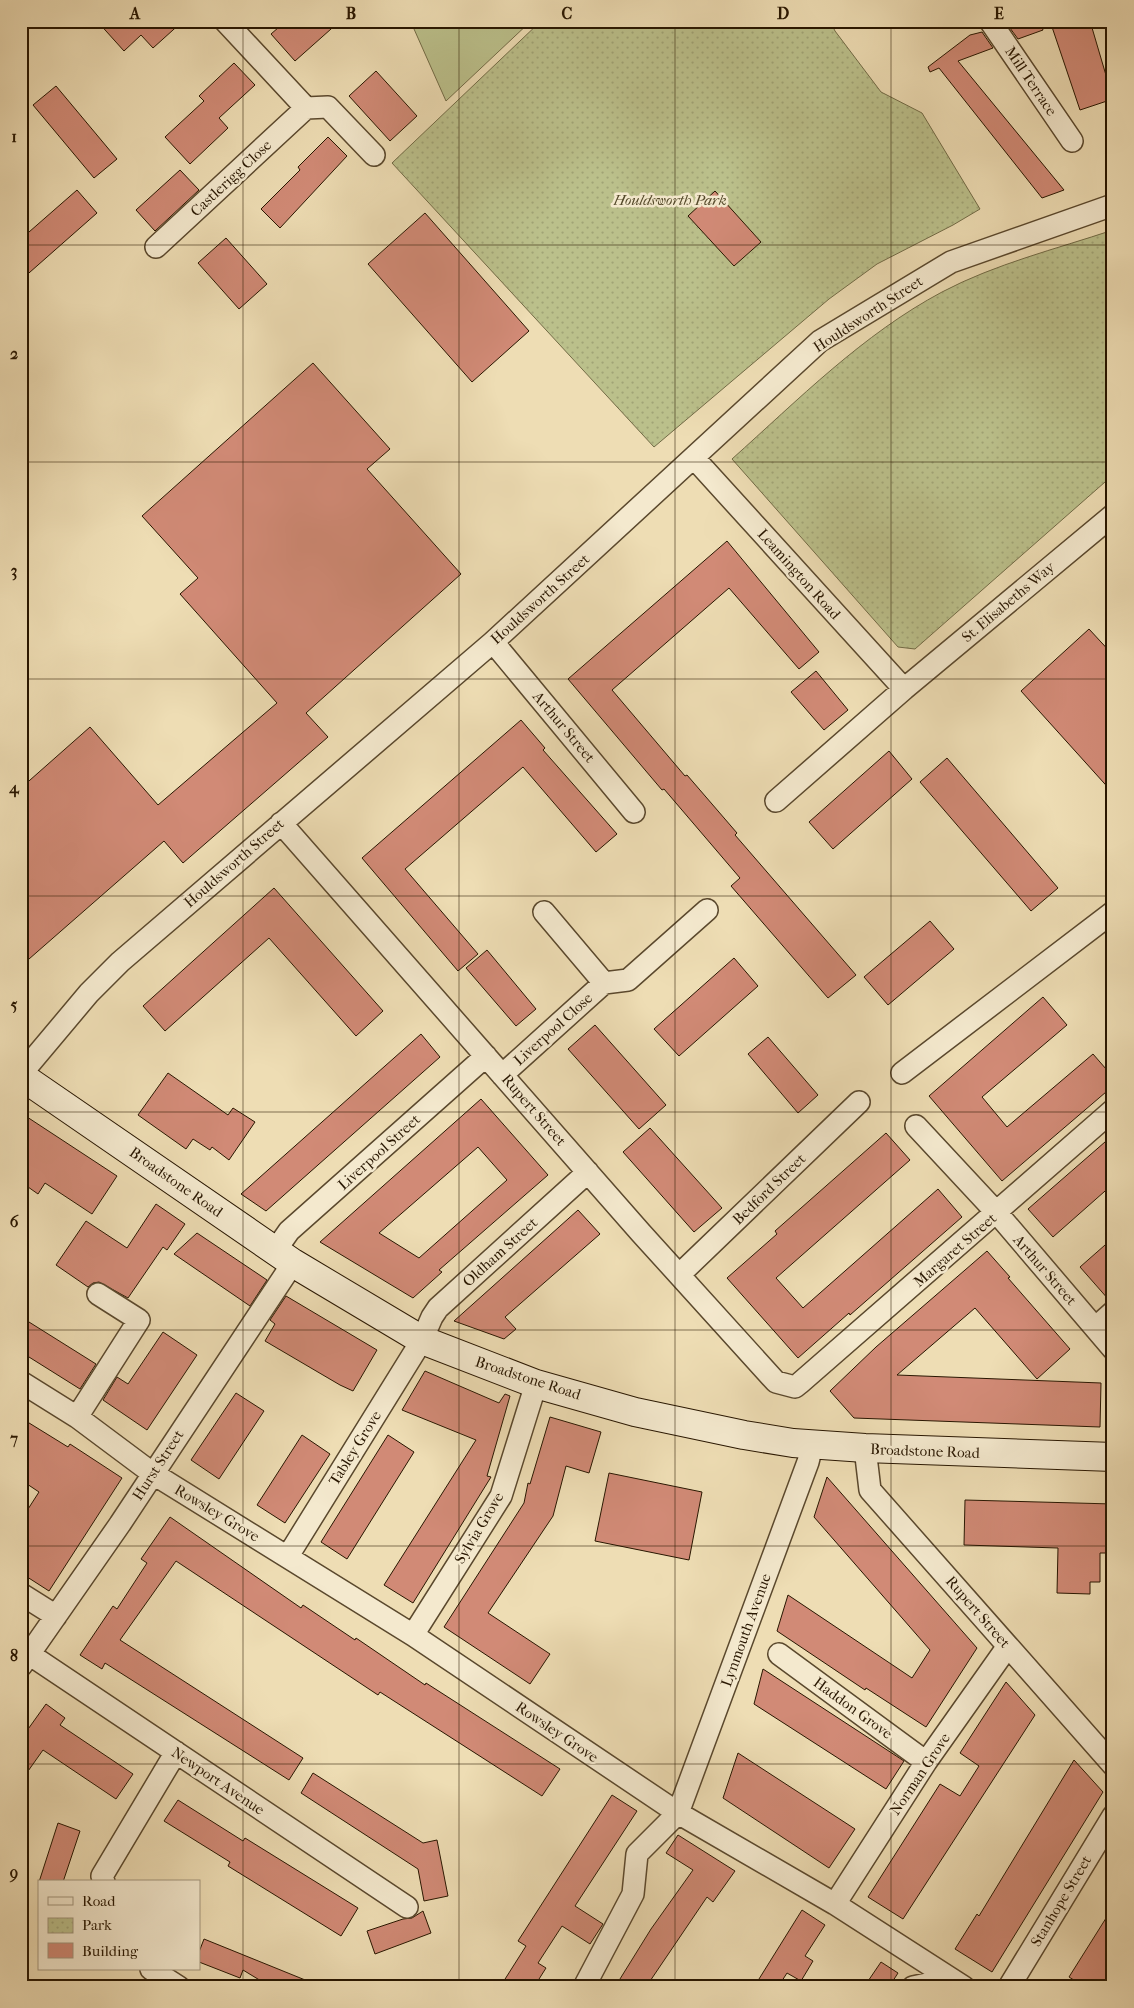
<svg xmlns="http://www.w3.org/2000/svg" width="1134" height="2008" font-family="'IM FELL French Canon',serif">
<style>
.green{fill:#bbc08b;stroke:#726b46}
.park{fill:url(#park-dots);stroke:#726b46}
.building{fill:#d18a76;stroke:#281600;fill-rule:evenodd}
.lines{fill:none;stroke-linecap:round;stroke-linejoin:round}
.street-casing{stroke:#5a482d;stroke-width:24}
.secondary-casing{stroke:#281600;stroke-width:30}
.street{stroke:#f4e9ce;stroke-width:21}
.secondary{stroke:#f4e9ce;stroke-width:28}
.grid{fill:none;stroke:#281600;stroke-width:1;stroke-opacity:0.55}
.labels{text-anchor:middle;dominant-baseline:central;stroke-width:5;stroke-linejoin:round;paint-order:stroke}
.street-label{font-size:15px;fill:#281600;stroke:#f4e9ce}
.park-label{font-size:15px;font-style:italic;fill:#54492a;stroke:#f4e9ce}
.neatline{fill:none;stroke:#281600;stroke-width:2}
.grid-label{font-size:16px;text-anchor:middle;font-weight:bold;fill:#281600}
</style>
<defs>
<pattern id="park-dots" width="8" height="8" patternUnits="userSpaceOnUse" patternTransform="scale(1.25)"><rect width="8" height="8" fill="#bbc08b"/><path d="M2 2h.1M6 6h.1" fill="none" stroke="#a1a476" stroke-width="1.8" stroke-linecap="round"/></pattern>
</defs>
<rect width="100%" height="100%" fill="#eeddb4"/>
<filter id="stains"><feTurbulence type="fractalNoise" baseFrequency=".004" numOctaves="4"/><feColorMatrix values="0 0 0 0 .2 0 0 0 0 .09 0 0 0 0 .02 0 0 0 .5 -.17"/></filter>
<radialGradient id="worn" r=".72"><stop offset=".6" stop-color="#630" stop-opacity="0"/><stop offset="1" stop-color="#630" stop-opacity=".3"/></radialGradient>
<path class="green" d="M406 21H531L446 101 414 29Z"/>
<path class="park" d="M541 21H830L835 31 881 92 922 113 980 209 953 225 877 264 829 299 654 447 392 163Z
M1113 230V475L915 649 898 647 732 459C798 400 863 334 942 292 995 264 1056 249 1113 230Z"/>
<path class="building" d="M97 21H183L153 48 141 35 124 51Z
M286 21H340L295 61 271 34Z
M1017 21H1040L1043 30 1018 39 1007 24Z
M1050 21H1090L1113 99 1080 110Z
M982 32 993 48 958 61 1064 190 1042 198 939 68 930 72 928 67 970 35Z
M234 63 255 85 219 118 228 128 190 164 165 137 204 101 199 96Z
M376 71 417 116 390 141 349 96Z
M56 86 117 159 94 178 33 105Z
M328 137 347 156 280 228 261 209 300 170 298 167Z
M180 170 199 190 155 231 136 210Z
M77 190 97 213 21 280V239Z
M715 191 761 242 734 266 688 216Z
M425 213 529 331 472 382 368 264Z
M226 238 267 284 239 309 198 263Z
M313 363 390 449 367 469 461 574 306 713 328 737 183 863 164 841 21 966V788L90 727 158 805 277 703 180 594 198 578 142 516Z
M727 541 819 652 799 669 729 588 612 690 685 776 687 775 737 833 735 835 856 975 828 998 731 886 740 878 664 789 662 790 568 679Z
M1089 629 1113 655V793L1021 691Z
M816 671 848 710 824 730 791 692Z
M521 720 545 748 543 750 617 834 596 852 523 767 405 869 478 954 458 971 362 858Z
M889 751 912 779 833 849 809 822Z
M947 758 1058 888 1031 911 920 782Z
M274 888 383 1011 356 1036 269 938 165 1031 143 1006Z
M930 921 954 949 888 1005 864 977Z
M487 950 536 1009 516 1026 466 968Z
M734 958 758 986 679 1056 654 1029Z
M1043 997 1067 1025 982 1097 1007 1127 1093 1054 1113 1077V1086L1002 1181 929 1096Z
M595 1025 666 1105 639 1129 568 1049Z
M421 1034 440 1057 266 1211 241 1194Z
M768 1037 818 1095 798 1113 748 1054Z
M168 1073 228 1115 233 1108 255 1122 229 1160 212 1147 210 1150 193 1139 186 1149 138 1115Z
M481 1099 548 1175 439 1270 442 1272 413 1298 320 1242ZM478 1147 507 1180 419 1258 379 1233Z
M21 1113 117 1176 92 1214 45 1183 38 1194 21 1182Z
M650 1128 722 1208 694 1232 623 1152Z
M886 1133 910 1160 776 1278 803 1308 938 1189 962 1217 850 1315 849 1313 798 1358 727 1278 777 1234 775 1231Z
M1113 1135V1184L1053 1237 1028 1209Z
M156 1204 185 1224 167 1250 163 1247 128 1298 99 1282 93 1283 88 1287 56 1265 86 1221 127 1248Z
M578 1210 600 1234 505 1317 516 1329 504 1339 454 1321Z
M197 1233 267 1280 250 1306 174 1254Z
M1113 1238V1300H1109L1080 1267Z
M987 1251 1010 1277 1008 1278 1070 1349 1037 1379 975 1308 897 1375 1101 1383 1100 1427 854 1418 830 1391 876 1347Z
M286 1296 377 1350 353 1391 340 1385 265 1341 275 1324 270 1320Z
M21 1317 96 1364 80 1389 21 1352Z
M163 1332 197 1355 147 1430 103 1400 117 1377 128 1384Z
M425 1371 499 1403 505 1394 510 1396 487 1476 491 1477 413 1603 384 1585 476 1440 402 1410Z
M236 1393 264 1411 219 1479 191 1460Z
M550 1417 601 1432 589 1473 566 1466 553 1516 488 1613 550 1654 530 1684 444 1627 524 1503 528 1483 530 1484Z
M21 1418 68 1447 70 1444 122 1478 49 1591 21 1573V1520L39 1492 21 1480Z
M302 1435 330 1454 285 1523 257 1505Z
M388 1435 414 1452 347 1559 321 1542Z
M609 1473 702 1492 689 1560 595 1541Z
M827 1477 977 1648 926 1727 866 1688 865 1690 777 1631 788 1595 912 1678 930 1650 814 1517Z
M965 1500 1113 1504V1553H1100V1582H1090V1594L1057 1593 1058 1548 964 1545Z
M170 1517 301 1608 303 1605 355 1640 356 1638 425 1685 426 1683 560 1769 542 1796 380 1692 378 1695 176 1561 120 1640 303 1758 289 1780 105 1663 102 1669 80 1655 113 1606 117 1609 147 1563 141 1559Z
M763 1669 904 1761 886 1789 754 1704Z
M1006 1682 1035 1715 903 1919 868 1897 940 1784 960 1796 979 1766 960 1753Z
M46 1704 65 1718 60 1725 133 1774 116 1799 43 1750 21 1781V1739Z
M738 1753 855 1829 829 1868 723 1798Z
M1074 1760 1103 1792 992 1972 955 1949 977 1914 979 1916Z
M313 1773 423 1843 437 1840 448 1896 424 1901 418 1869 301 1793Z
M612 1795 637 1811 575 1906 603 1924 590 1944 562 1926 538 1963 546 1968 534 1987H500L526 1946 518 1941Z
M178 1800 243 1841 245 1838 358 1908 341 1936 228 1866 230 1862 164 1821Z
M58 1823 80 1831 63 1882H39Z
M678 1835 735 1871 713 1902 707 1897 646 1987H615L651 1929 693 1870 666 1853Z
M1113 1907V1978L1107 1987H1085L1069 1977Z
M802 1910 825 1925 805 1956 813 1961 801 1981 787 1973 778 1987H754Z
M423 1911 431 1933 375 1954 367 1931 403 1919 412 1918Z
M204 1939 320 1986V1987H271L243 1970 240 1978 199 1962V1952Z
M881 1962 898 1973 889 1987H864Z"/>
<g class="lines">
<g class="street-casing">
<path id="street" d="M990 21 1072 141
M306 108 328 107 374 155
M156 247 306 108 225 21
M694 458 904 689
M493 642 634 812
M776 801 904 689 1113 515
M281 823 641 1233 776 1382 795 1387 800 1383 1113 1110
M544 912 604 983
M902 1073 1113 912
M21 1074 89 993 120 962 493 642 820 341 951 262 1113 205
M502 1075 604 983 628 980 707 910
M916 1126 997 1213 1113 1349
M275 1251 289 1231 486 1056
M679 1275 859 1102
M1095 1328 1113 1312
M21 1382 77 1417 152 1473 413 1635 678 1813 835 1904 964 1987
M77 1417 139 1320 98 1294
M865 1448 870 1490 1113 1765
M288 1556 422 1340 432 1317 438 1308 588 1172
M21 1594 56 1616
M413 1635 501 1496 536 1384
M29 1654 407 1907
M779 1654 926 1762
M21 1666 120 1524 293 1263
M104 1882 102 1876 176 1752
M835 1904 926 1762 1008 1646
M151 1969 179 1987
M584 1987 633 1894 637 1854 678 1813 808 1462 812 1446
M913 1987 950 1979
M1009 1987 1113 1816"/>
</g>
<g class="secondary-casing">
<path id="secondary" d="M21 1076 293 1263 422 1340 536 1384 635 1412 744 1435 793 1443 865 1448 1113 1457"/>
</g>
<use href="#street" class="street"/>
<use href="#secondary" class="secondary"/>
</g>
<path class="grid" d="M243 21V1987M459 21V1987M675 21V1987M891 21V1987M21 245H1113M21 462H1113M21 679H1113M21 896H1113M21 1112H1113M21 1330H1113M21 1546H1113M21 1764H1113"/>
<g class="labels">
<g class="street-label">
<text transform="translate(1031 81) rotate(56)">Mill Terrace</text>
<text transform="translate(231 178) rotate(-43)">Castlerigg Close</text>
<text transform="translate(868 314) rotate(-33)">Houldsworth Street</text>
<text transform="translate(799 574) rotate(48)">Leamington Road</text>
<text transform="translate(540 599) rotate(-42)">Houldsworth Street</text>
<text transform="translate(1008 602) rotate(-40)">St. Elisabeths Way</text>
<text transform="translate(564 727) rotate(50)">Arthur Street</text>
<text transform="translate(234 863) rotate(-41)">Houldsworth Street</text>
<text transform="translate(553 1029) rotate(-42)">Liverpool Close</text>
<text transform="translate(534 1110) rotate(49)">Rupert Street</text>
<text transform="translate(379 1152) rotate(-42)">Liverpool Street</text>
<text transform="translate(176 1182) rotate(35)">Broadstone Road</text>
<text transform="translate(769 1189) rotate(-44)">Bedford Street</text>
<text transform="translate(955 1250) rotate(-41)">Margaret Street</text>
<text transform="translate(500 1252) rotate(-42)">Oldham Street</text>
<text transform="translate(1045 1270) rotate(49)">Arthur Street</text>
<text transform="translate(528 1378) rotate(18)">Broadstone Road</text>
<text transform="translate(355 1448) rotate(-58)">Tabley Grove</text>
<text transform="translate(925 1451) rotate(2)">Broadstone Road</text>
<text transform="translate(158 1465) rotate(-57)">Hurst Street</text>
<text transform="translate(217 1513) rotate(31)">Rowsley Grove</text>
<text transform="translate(479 1528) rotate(-59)">Sylvia Grove</text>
<text transform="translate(978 1612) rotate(49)">Rupert Street</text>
<text transform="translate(746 1630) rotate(-70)">Lynmouth Avenue</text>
<text transform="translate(853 1708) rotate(36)">Haddon Grove</text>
<text transform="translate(557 1732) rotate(34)">Rowsley Grove</text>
<text transform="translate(920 1774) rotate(-56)">Norman Grove</text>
<text transform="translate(218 1781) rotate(34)">Newport Avenue</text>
<text transform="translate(1061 1901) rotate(-59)">Stanhope Street</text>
</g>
<g class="park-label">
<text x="670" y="200">Houldsworth Park</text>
</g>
</g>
<rect width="1134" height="2008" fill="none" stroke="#eeddb4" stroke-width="55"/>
<rect x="38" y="1880" width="162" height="90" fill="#f4e9ce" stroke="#a2957c"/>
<rect x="48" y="1897" width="25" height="8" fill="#f4e9ce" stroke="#a2957c"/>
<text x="82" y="1906" font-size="15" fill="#281600">Road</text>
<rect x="48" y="1918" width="25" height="15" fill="url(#park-dots)" stroke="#a2957c"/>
<text x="82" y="1930" font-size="15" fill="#281600">Park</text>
<rect x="48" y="1943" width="25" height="15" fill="#d18a76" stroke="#a2957c"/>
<text x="82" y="1956" font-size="15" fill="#281600">Building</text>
<rect x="28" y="28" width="1078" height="1952" class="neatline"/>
<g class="grid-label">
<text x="135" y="19">A</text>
<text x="351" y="19">B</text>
<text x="567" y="19">C</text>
<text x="783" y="19">D</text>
<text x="999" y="19">E</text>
<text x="14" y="142">1</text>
<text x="14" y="359">2</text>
<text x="14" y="576">3</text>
<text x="14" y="793">4</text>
<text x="14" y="1010">5</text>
<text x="14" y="1227">6</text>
<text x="14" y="1444">7</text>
<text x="14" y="1661">8</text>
<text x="14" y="1878">9</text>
</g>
<rect width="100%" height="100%" filter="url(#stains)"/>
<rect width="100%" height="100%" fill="url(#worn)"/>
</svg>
